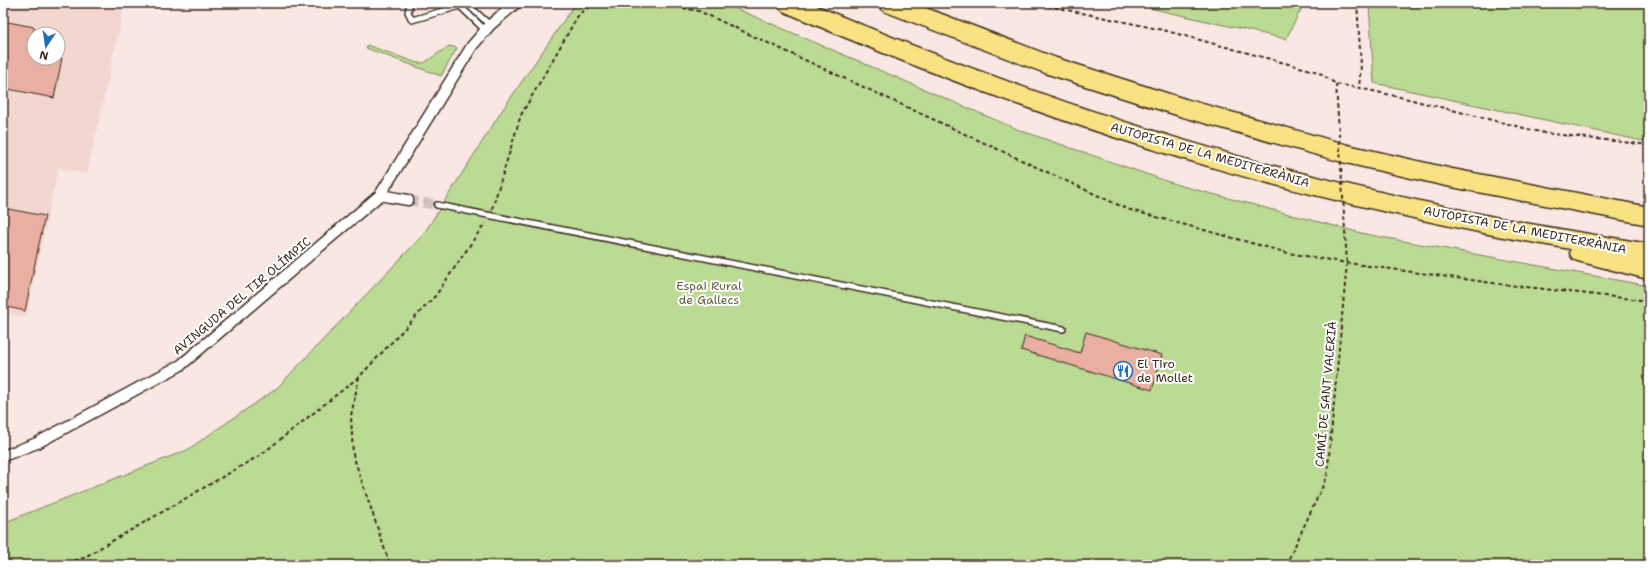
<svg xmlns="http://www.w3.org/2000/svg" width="1652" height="568" font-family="'Shantell Sans',sans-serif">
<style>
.built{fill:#f3d6d0;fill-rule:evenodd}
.green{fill:#bbda93;stroke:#7b8258}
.building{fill:#e8afa2;stroke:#3b2a1e}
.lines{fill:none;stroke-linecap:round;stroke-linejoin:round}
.street-tunnel{stroke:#d2c1bc;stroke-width:10;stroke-dasharray:10 5;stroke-linecap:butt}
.lane-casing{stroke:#3b2a1e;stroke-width:8}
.street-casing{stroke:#3b2a1e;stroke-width:13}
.highway-casing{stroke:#3b2a1e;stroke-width:21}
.path{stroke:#3b2a1e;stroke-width:2;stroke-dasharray:4 3;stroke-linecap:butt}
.lane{stroke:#fff;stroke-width:5}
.street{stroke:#fff;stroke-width:10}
.highway{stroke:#f8e281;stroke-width:18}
.path-bridge{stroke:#3b2a1e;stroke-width:2;stroke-dasharray:4 3;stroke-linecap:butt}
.labels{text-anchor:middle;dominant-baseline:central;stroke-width:4;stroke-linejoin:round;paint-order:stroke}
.street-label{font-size:12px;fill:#3b2a1e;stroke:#fff}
.park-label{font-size:12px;fill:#615f41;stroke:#fff}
.poi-label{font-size:12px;fill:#3b2a1e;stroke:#fff;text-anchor:start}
</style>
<rect width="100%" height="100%" fill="#f8e7e3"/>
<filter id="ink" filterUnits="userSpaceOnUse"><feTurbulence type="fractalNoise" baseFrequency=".025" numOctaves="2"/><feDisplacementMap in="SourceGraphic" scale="8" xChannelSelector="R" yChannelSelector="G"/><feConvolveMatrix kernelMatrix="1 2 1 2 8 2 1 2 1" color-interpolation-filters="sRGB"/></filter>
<g filter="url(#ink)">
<path class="built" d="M3 3H125L87 174 58 168 26 317 3 313ZM34 34H58V58H34Z"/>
<path class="green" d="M576 3H723L1019 130 1178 185 1365 234 1649 286V565H3V523L187 450 276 389 423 235 503 109Z
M1127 3H1304L1286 39Z
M1369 3H1647L1649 23V141L1647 142 1374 83Z
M367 45 417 63H424L449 46 457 48 441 76 366 48Z"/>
<path class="building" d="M3 21 34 27V58H62L54 98 3 88Z
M3 208 45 216 25 311 3 306Z
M1086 332 1162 355 1152 390 1021 350 1025 336 1080 353Z"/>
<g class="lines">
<path class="street-tunnel" d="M408 200 437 205"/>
<g class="lane-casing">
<path id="lane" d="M410 3 408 12 412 20 460 6 485 30
M466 3 490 25
M437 205 1063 329"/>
</g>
<g class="street-casing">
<path id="street" d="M380 195 408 200
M3 456 37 443 181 365 380 195 472 46 490 25 516 3"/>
</g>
<g class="highway-casing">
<path id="highway" d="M787 3C932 66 1081 121 1233 164 1317 188 1403 207 1489 225 1542 236 1596 244 1649 253
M888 3 1052 66 1184 108 1347 154 1447 177 1649 216
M1579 252 1649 270"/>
</g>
<path class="path" d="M655 3 699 11 1127 209 1288 253 1347 263 1500 284 1649 301
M1034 3 1163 30 1318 72 1336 84 1359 88 1400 97 1544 133 1649 145
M1357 3 1361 65 1359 88
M492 209 521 115 579 14 594 3
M359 377 351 416 353 455 390 565
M61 565 83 558 262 454 360 376 436 295 485 223
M1286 565 1327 477 1347 263"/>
<use href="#lane" class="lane"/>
<use href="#street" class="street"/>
<use href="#highway" class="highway"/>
<path class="path-bridge" d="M1336 84 1347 263"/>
</g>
</g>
<defs>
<g id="restaurant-ring" transform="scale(1)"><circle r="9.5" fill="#fff" stroke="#1f6fb2" stroke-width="1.5"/><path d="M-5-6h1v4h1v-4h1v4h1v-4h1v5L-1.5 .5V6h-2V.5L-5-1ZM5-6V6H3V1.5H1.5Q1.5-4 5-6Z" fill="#1f6fb2"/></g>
</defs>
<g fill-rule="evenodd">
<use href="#restaurant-ring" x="1123" y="371"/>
</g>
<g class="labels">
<g class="street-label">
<text transform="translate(1210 155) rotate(16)">AUTOPISTA DE LA MEDITERRÀNIA</text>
<text transform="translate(1525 230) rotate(11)">AUTOPISTA DE LA MEDITERRÀNIA</text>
<text transform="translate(242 296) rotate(-40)">AVINGUDA DEL TIR OLÍMPIC</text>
<text transform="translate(1326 394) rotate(-85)">CAMÍ DE SANT VALERIÀ</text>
</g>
<g class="park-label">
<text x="709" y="286">Espai Rural<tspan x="709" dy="14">de Gallecs</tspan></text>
</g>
<g class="poi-label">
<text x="1137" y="364">El Tiro<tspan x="1137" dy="14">de Mollet</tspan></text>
</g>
</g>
<rect width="1652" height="568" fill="none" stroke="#fff" stroke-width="16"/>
<rect x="8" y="8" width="1636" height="552" fill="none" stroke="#3b2a1e" stroke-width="1.5" filter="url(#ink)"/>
<g transform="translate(46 46) rotate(193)"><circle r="19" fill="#ffffff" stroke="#b1aaa5"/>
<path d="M0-3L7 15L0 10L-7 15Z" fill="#1f6fb2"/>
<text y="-6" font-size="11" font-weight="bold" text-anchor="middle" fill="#3b2a1e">N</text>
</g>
</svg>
